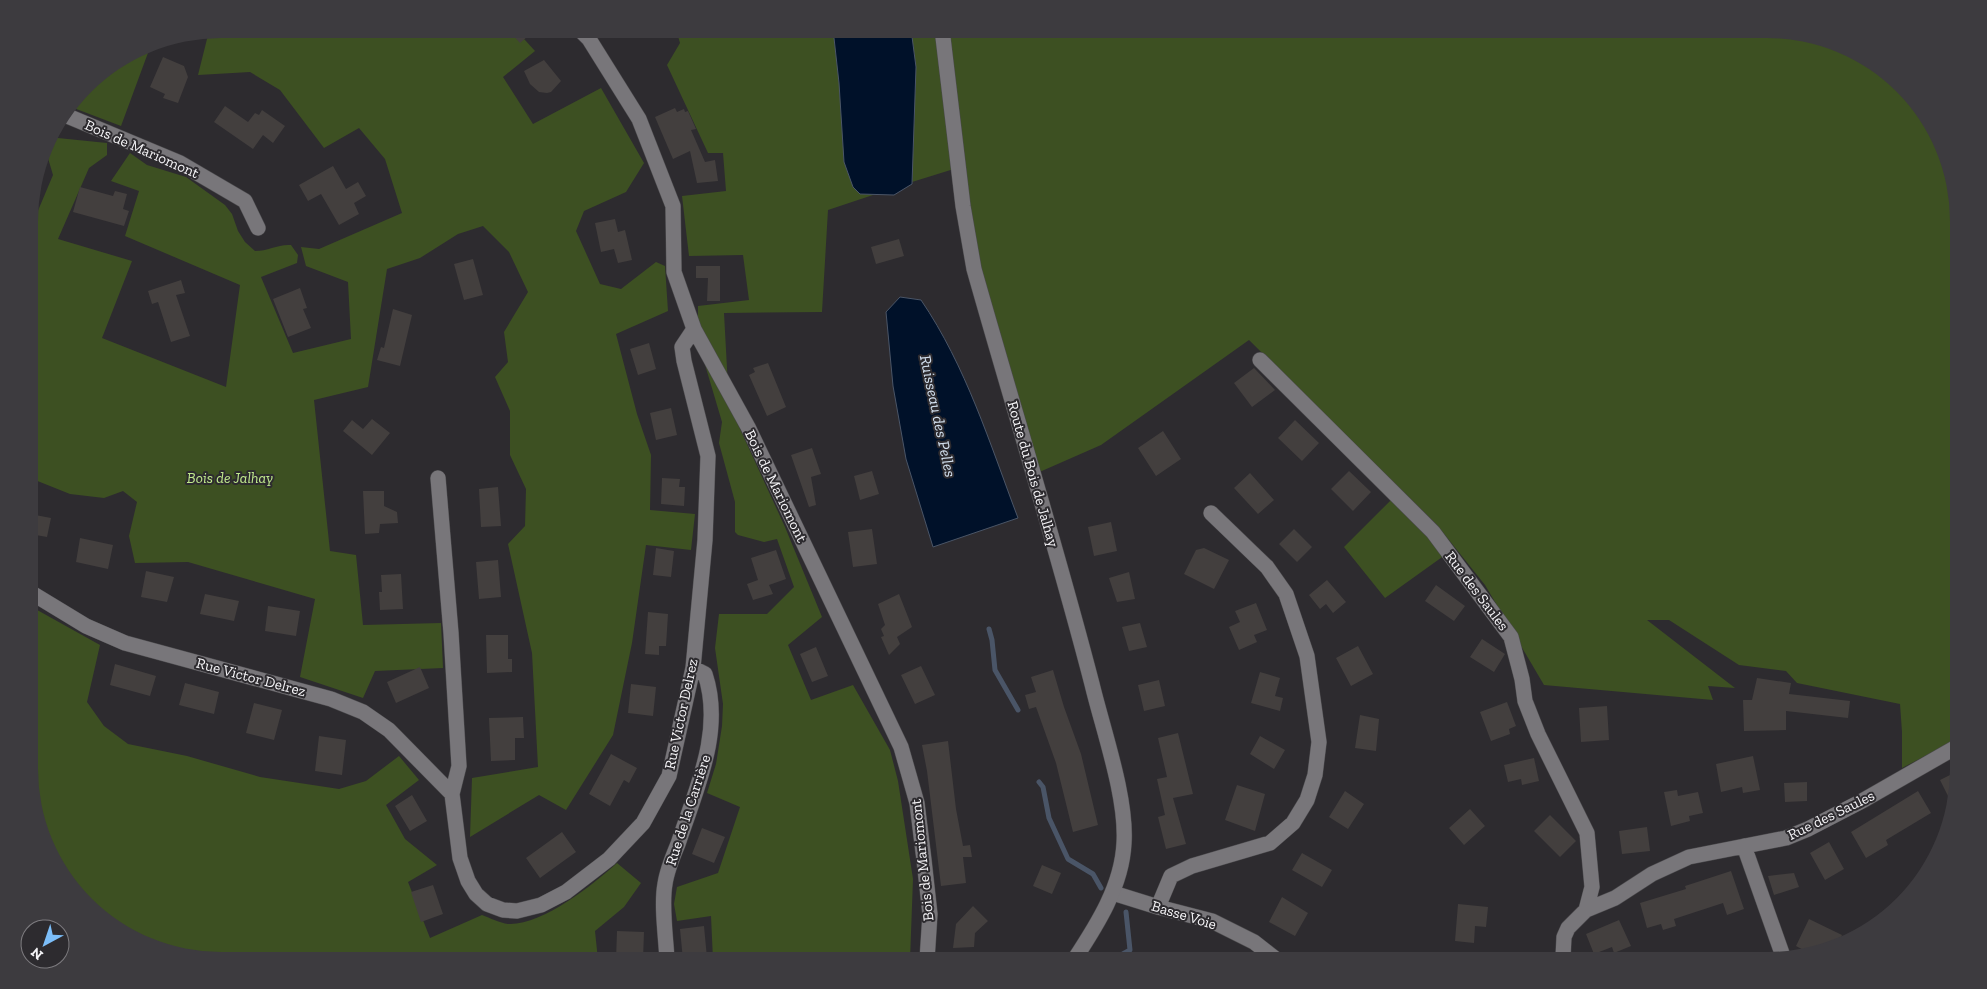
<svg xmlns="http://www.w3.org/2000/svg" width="1987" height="989" font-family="'Zilla Slab',serif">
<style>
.green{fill:#3d5022}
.water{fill:#001129;stroke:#4a5567}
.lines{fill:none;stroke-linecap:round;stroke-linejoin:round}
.stream{stroke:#4a5567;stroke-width:5}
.building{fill:#433f3e}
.street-casing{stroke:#4b4a4d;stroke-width:16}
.secondary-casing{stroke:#4b4a4d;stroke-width:16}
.street{stroke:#78767a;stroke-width:15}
.secondary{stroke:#78767a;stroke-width:15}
.labels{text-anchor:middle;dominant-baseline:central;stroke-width:4;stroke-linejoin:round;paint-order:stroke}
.street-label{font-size:15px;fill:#f5f4f7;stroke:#2d2b2f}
.park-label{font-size:15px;font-style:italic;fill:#c1ea8e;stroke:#2d2b2f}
.water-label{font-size:16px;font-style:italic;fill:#d3e0ef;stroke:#2d2b2f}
</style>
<rect width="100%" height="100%" fill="#2d2b2f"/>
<path class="green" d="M220 29H515L535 51 503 77 533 124 601 88 644 163 626 192 584 211 576 231 600 284 621 289 656 262 665 266 668 311 616 334 637 414 651 455 650 510 695 514 691 550 646 545 632 643 613 735 566 810 539 795 470 837 472 778 538 767 532 653 508 544 525 526 526 489 510 455V411L495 377 508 362 504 332 528 292 509 252 483 226 458 234 420 258 387 269 368 387 314 400 330 551 356 555 363 625 441 623 443 668 375 671 363 698 300 677 315 599 188 562 135 563 129 536 137 502 123 491 104 498 70 494 30 478 29 232 53 175 45 148 48 137 107 143V155L89 168 58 239 132 261 102 338 226 387 240 285 125 236 139 191 111 181 130 153 147 165 186 177 225 205 232 214 238 231 245 242 255 251C268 251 278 244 291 245L298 255 297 263 261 277 293 353 351 339 348 282 306 266 301 247 319 249 402 213 385 159 359 128 324 148 280 90 250 72 198 75 209 31Z
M676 29H833L853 187 860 194H876L828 210 822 312 724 313 729 405 785 527 822 617 788 645 811 700 853 685 890 750 898 781 913 879 910 960H713L711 916 677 921 674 904 677 887 718 873 740 807 707 793 716 764 722 726 723 704 715 648 719 614H767L794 587 777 539 764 542 738 535 735 532V502L719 443 722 422 698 341V306L749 300 743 255 689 256 682 196 726 191 723 153H708L667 65 680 43Z
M911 29H1767L1851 48 1893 76 1926 114 1957 196 1958 739 1902 768V732L1900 704 1797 683 1786 671 1739 665 1669 620H1647L1735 688 1708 686 1713 700 1544 685 1485 585 1437 525 1249 340 1101 445 1035 474 988 333 957 168 912 182 916 67Z
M152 42 121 126 71 107 94 76 147 43Z
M1392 499 1445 555 1385 598 1344 547Z
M30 606 100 645 87 702 104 726 128 744 187 756 260 777 339 789 366 781 399 756 419 780 386 805 405 839 437 865 408 882 430 938 482 915C490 918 500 923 508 924 541 926 593 885 617 863L641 883 624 907 595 931 598 960H220L136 941 68 885 43 842 30 794Z"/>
<path class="water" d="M833 29H911L916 67 912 184 894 195 860 194 853 187 844 162 839 83Z
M900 297 921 300C966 366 990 444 1018 518L933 547 906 459 893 386 886 312Z"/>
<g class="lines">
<path class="stream" d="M989 629 992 640 995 670 1018 710
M1039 782 1043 787 1049 818 1068 859 1093 874 1101 888
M1123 960 1121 955 1130 950 1126 912"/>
</g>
<path class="building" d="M507 29H536L520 43Z
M163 57 184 66 188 77 178 103 163 98 165 94 150 87Z
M544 60 561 81 551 92 547 93 539 92 530 84 524 71Z
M225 106 248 122 255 113 259 115 262 110 285 126 273 143 263 135 253 149 214 122Z
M675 108 677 112 684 109 685 112 688 111 696 129 691 130 705 162 715 160 718 181 697 183 690 151 673 159 655 117Z
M333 166 346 189 358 182 366 196 354 203 359 214 339 225 321 194 308 201 299 185Z
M80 187 113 196 115 191 127 194 123 209 129 211 124 226 73 212Z
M615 219 618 232 625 230 632 260 618 263 614 249 601 252 595 223Z
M899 239 904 256 876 264 871 247Z
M473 259 483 295 464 300 454 264Z
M696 266H720V301H707L708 278H696Z
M181 280 185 293 176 295 190 336 171 342 158 302 152 304 148 291Z
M300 288 307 308 303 309 311 328 288 337 273 299Z
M393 309 412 315 400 366 377 360 381 347 384 348Z
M649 343 656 369 638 375 630 349Z
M768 363 786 407 767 416 749 375 755 372 753 368Z
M1254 368 1275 390 1252 407 1234 383Z
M671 408 677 435 656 440 650 413Z
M372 419 390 433 372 455 343 431 352 420 363 429Z
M1295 420 1319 443 1302 461 1278 438Z
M1163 431 1181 459 1156 476 1138 448Z
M812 448 821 474 811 477 816 505 809 507 791 455Z
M872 471 879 494 860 500 854 476Z
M1349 471 1371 492 1353 511 1331 489Z
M1250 473 1274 500 1258 514 1234 488Z
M662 478 680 479 679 487H685L684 506 661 504Z
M498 487 501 526 481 527 479 489Z
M363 491H384V506L397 512 398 523 380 524 379 533 365 534Z
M30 514 51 518 47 537 30 534Z
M1111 522 1117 551 1094 556 1088 527Z
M872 529 877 564 853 567 848 532Z
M1294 529 1312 547 1297 562 1279 544Z
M80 538 113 545 108 569 76 562Z
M656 548 674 551 671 577 653 575Z
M1204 548 1229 560 1214 589 1184 574 1196 550Z
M776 550 786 579 769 585 773 594 753 600 747 584 758 580 751 558Z
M498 560 501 597 479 599 476 562Z
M146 571 174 577 167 602 141 597Z
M1129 572 1135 599 1117 602 1109 578Z
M401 574 403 609 380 610 379 592H382L381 575Z
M1327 580 1346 602 1333 613 1326 604 1320 609 1309 595Z
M1436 585 1465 606 1454 621 1425 601Z
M205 594 239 601 234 621 200 614Z
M899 594 912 627 897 637 900 644 889 655 881 637 884 636 881 629 885 625 878 604Z
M1256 603 1267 630 1254 635 1257 642 1239 650 1229 627 1240 622 1235 611Z
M268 606 300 611 296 636 265 631Z
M648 612 668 614 666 646H659V655L645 654Z
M1140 623 1147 647 1129 651 1122 627Z
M486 635H508V659H512V672L487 673Z
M1482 639 1505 654 1494 672 1470 657Z
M1358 646 1373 674 1351 686 1336 658Z
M816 647 828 676 812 682 800 654Z
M115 664 156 676 150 696 110 685Z
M921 666 935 695 915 704 901 675Z
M420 667 429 688 396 703 387 682Z
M1053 670 1064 707 1081 754 1098 825 1073 832 1056 763 1036 707 1029 709 1025 695 1036 692 1031 677Z
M1260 672 1280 678 1275 696 1283 698 1280 711 1251 703Z
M1757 678 1791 683 1789 694 1850 701 1848 718 1786 711V730L1744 731 1743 700H1752Z
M1159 680 1165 706 1144 711 1138 685Z
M185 683 219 692 214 714 179 705Z
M631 684 656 687 653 716 628 713Z
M1507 702 1516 726 1509 729 1510 734 1491 741 1480 712Z
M254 703 282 710 274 740 246 733Z
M1607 706 1609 740 1581 742 1579 708Z
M1360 715 1379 719 1376 751 1355 748Z
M523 717 524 738H515V760L491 761 489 718Z
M1178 733 1193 794 1173 798 1186 844 1166 849 1158 817 1165 815 1157 779 1167 777 1158 738Z
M319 736 346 740 342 775 315 771Z
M1260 736 1285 750 1274 769 1250 754Z
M948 741 956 809 963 846 970 845 972 857H963L966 883 941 886 927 771 922 745Z
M611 754 637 768 629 783 624 780 610 806 589 794Z
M1753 756 1760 790 1743 793 1742 787 1721 792 1716 764Z
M1534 758 1539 781 1522 785 1521 779 1508 782 1504 765Z
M1958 771 1955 785 1951 802 1940 780Z
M1807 782V801L1785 802 1784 783Z
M1237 785 1265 794 1255 831 1225 820Z
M1677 790 1678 796 1698 792 1703 813 1689 816 1690 821 1671 826 1664 792Z
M1345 791 1364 804 1348 829 1329 817Z
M1918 791 1931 813 1886 840 1888 845 1866 858 1851 832Z
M412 795 427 821 410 831 395 806Z
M1470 809 1485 826 1464 845 1449 828Z
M1550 815 1576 841 1560 857 1534 831Z
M1647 827 1650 851 1622 854 1619 831Z
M702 828 725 837 714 863 692 854Z
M562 832 576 852 540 878 526 858Z
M1829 842 1844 869 1825 880 1810 853Z
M1302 853 1332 870 1322 887 1292 870Z
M1042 865 1061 873 1052 894 1033 886Z
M1731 871 1744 909 1727 915 1723 903 1674 919 1676 926 1663 930 1661 924 1647 928 1640 903 1686 889 1685 886Z
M1794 873 1799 887 1774 895 1768 876Z
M433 885 443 914 421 922 411 892Z
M1282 897 1308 913 1295 936 1269 922Z
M1458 904 1488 907 1486 927 1475 926 1474 943 1455 941Z
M973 906 988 921 975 933 974 947 953 948 956 924Z
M1809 919 1842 935 1837 946 1828 950 1811 954 1796 946Z
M1619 920 1631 946 1614 953 1612 947 1594 954 1586 934Z
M704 926 707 958 683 960 680 929Z
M617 931 644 932 643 960H616Z"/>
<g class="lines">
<g class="street-casing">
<path id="street" d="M579 29 589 39 639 119 673 206 674 272 694 329 748 427 901 747 917 803 924 860 930 914 927 960
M65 115 180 163 245 201 258 228
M1260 360 1433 532 1511 637 1522 679 1525 701 1538 734 1587 833 1592 887 1586 910
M438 478 451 633 459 766 452 794 460 858 468 881 476 894 487 904 503 910 517 911 541 905 566 892 609 859 643 823 669 776 693 668 705 540 708 456 684 361 682 347 694 329
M30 592 86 626 125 643 331 699 363 712 389 730 452 794
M1744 846 1784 959
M1113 893 1158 907 1212 921 1254 942 1277 960
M1158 907 1171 876 1192 866 1270 843 1293 823 1307 800 1315 775 1319 742 1307 656 1286 594 1267 567 1211 513
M667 960C666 938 661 905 665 884 667 870 673 856 678 844 696 789 724 731 705 674L693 668
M1565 960 1563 957 1564 937 1568 928 1586 910 1615 898 1652 874 1689 857 1786 838 1808 829 1862 801 1958 746"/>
</g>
<g class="secondary-casing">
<path id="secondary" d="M942 29 963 206 974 269C1013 407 1056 545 1092 684 1103 730 1127 797 1124 843 1122 886 1097 925 1074 960"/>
</g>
<use href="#street" class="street"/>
<use href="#secondary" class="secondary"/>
</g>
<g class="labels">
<g class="street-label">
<text transform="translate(142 149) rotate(24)">Bois de Mariomont</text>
<text transform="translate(1033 474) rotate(74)">Route du Bois de Jalhay</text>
<text transform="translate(776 486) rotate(64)">Bois de Mariomont</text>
<text transform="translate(1477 591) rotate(53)">Rue des Saules</text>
<text transform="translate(251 677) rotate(15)">Rue Victor Delrez</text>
<text transform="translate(681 714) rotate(-78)">Rue Victor Delrez</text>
<text transform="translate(688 810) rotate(-72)">Rue de la Carrière</text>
<text transform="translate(1831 815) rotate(-26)">Rue des Saules</text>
<text transform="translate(922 860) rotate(-96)">Bois de Mariomont</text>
<text transform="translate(1184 915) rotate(17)">Basse Voie</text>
</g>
<g class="park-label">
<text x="230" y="478">Bois de Jalhay</text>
</g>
<g class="water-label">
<text transform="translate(938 416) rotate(78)">Ruisseau des Pelles</text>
</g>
</g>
<path d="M0 0H1987V989H0ZM221 38H1767A183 183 0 0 1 1950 221V769A183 183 0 0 1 1767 952H221A183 183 0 0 1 38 769V221A183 183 0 0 1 221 38Z" fill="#3d3b3f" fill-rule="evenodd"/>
<g transform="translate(45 944) rotate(220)"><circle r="24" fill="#2d2b2f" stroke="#7d7b7f"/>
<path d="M0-4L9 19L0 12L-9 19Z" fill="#7cbef9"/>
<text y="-8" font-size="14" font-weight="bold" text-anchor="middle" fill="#f5f4f7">N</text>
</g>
</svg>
